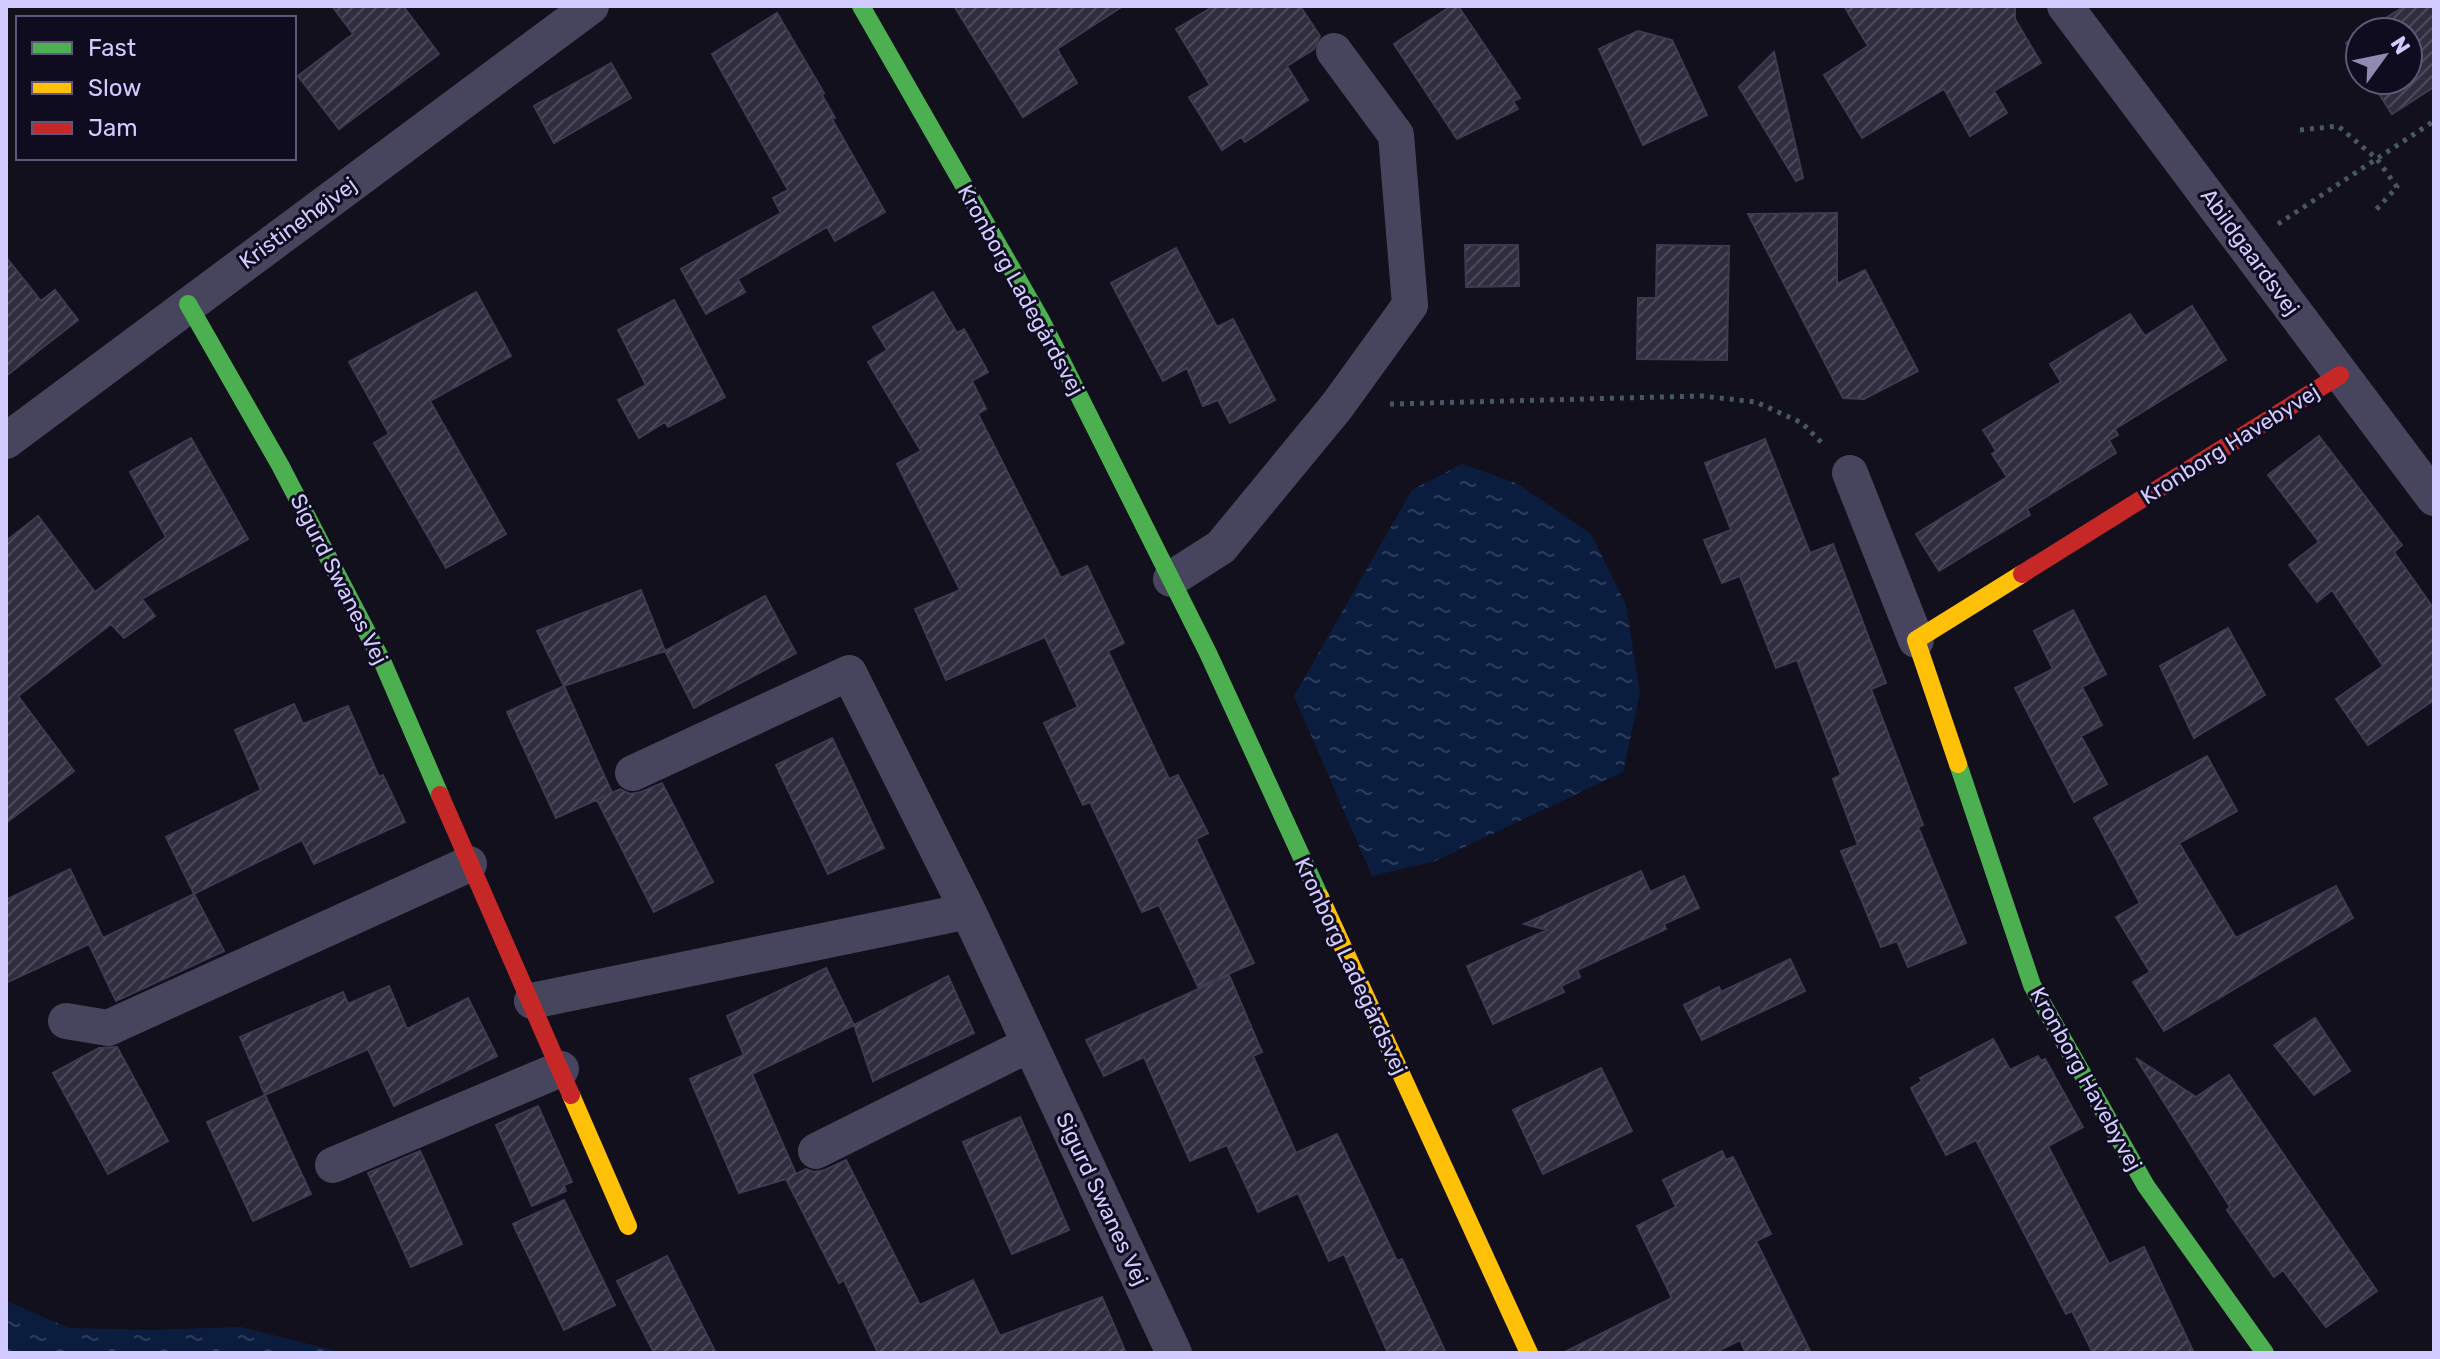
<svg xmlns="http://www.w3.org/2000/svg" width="2440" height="1359" font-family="Rubik,sans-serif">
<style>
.water{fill:url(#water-ripples)}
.building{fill:url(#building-hatch);stroke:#3e3a50;stroke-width:2}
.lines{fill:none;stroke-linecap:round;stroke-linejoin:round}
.path{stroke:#485765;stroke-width:5;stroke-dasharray:4 6;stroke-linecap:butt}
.street{stroke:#46455d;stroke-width:36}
.fast{stroke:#4caf50;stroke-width:18}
.slow{stroke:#ffc107;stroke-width:18}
.jam{stroke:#c62828;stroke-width:18}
.labels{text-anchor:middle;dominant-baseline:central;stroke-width:6;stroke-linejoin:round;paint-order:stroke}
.street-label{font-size:22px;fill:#d1cbff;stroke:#0f0c20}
</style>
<defs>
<pattern id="water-ripples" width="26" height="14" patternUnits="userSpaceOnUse" patternTransform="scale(2)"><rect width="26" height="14" fill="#0b1d3e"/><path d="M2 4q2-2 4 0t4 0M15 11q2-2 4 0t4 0" fill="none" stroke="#2e3c5b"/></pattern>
<pattern id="building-hatch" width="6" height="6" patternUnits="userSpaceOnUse" patternTransform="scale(2)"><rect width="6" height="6" fill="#302e3e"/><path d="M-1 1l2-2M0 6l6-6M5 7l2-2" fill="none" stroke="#4d4b5b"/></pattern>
</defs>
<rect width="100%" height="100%" fill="#12101c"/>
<path class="water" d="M1462 464 1516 483 1591 534 1626 605 1640 693 1623 772 1435 861 1372 876 1294 696 1412 490Z
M6 1301 69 1328 150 1330 241 1327 344 1353H6Z"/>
<path class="building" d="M332 6H403L439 54 339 129 298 76 353 34Z
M954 6H1123L1057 49 1077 83 1023 117Z
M1214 6H1300L1320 36 1314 49 1287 66 1308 100 1245 142 1241 137 1222 150 1189 97 1210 85 1176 29Z
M1451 6H1458L1520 98 1513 101 1518 109 1457 139 1394 44Z
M1844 6H2015V19L2041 63 1994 91 2007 113 1970 136 1944 89 1862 138 1824 75 1868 46Z
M2405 6H2434V87L2392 114 2370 80H2408V32H2363Z
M777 13 824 93 822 95 835 118 832 119 885 212 835 241 827 227 738 279 745 292 706 314 681 269 781 213 773 198 788 190 712 54Z
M1638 31 1672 40 1707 115 1643 145 1599 49Z
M2360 34V64L2346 43Z
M1774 52 1803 178 1796 181 1739 87Z
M611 63 631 98 554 143 534 106Z
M1837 213V284L1865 270 1918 371 1864 399 1843 398 1748 214Z
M1465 245H1518L1519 286 1466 287Z
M1657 245 1729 246 1727 360 1637 359 1638 298H1656Z
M1176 248 1217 327 1233 319 1275 400 1230 423 1218 400 1203 406 1187 368 1163 381 1111 283Z
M6 257 41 301 55 290 78 320 6 376Z
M476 292 511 356 430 401 506 534 446 568 374 443 389 434 349 362Z
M933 292 957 333 964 329 988 372 972 381 986 409 978 414 1061 578 1087 566 1124 643 1108 651 1169 779 1178 775 1208 833 1196 839 1254 963 1198 987 1159 905 1142 912 1090 802 1083 805 1044 723 1078 707 1045 637 946 680 915 609 960 590 897 464 921 451 868 362 887 350 873 327Z
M674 300 725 397 668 427 665 422 639 438 618 400 646 385 618 330Z
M2192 306 2226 360 2115 429 2118 435 2109 440 2116 453 2027 509 2030 515 1939 571 1916 534 2007 477 1992 454 1996 451 1983 430 2061 382 2050 364 2130 314 2145 336Z
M2319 436 2402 545 2394 552 2434 609V700L2368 745 2336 699 2383 666 2332 590 2317 602 2289 565 2319 542 2268 475Z
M191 438 248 539 142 599 155 616 124 638 111 624 18 696 74 771 6 823V541L38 516 95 592 166 537 130 472Z
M1765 439 1810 553 1833 544 1886 683 1871 689 1923 825 1918 827 1966 943 1908 967 1897 941 1881 947 1841 851 1858 845 1833 779 1841 775 1797 660 1776 668 1740 576 1722 583 1704 540 1731 530 1705 463Z
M641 590 665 651 564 686 537 631Z
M765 596 796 653 694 708 665 651Z
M2073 610 2106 674 2082 687 2102 725 2081 736 2107 784 2074 802 2015 688 2053 669 2034 631Z
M2228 628 2265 695 2194 738 2160 666Z
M564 686 612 793 620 789 630 794 641 792 662 783 713 882 654 912 597 800 605 796 556 818 507 712Z
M294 704 303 724 348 706 379 777 383 775 405 822 314 864 302 840 194 894 166 837 261 790 235 730Z
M832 738 884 848 828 874 776 765Z
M2207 756 2237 811 2179 843 2236 938 2336 886 2353 918 2164 1031 2133 982 2150 972 2116 917 2140 903 2094 818Z
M70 869 103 938 194 894 224 951 116 1001 89 944 6 983V900Z
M1641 871 1650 892 1684 876 1699 908 1664 924 1666 929 1577 970 1580 977 1561 986 1564 992 1493 1024 1467 966 1547 930 1524 924Z
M1790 959 1805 991 1702 1040 1684 1005 1719 987 1721 992Z
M826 968 854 1025 752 1074 796 1174 806 1169 814 1172 825 1170 846 1160 920 1305 973 1280 1000 1336 1102 1297 1126 1353H878L844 1280 839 1283 786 1179 739 1193 690 1079 744 1055 727 1016Z
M1229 975 1262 1052 1253 1056 1296 1153 1337 1134 1397 1261 1402 1259 1446 1353H1388L1344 1254 1329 1261 1298 1193 1258 1212 1227 1145 1190 1161 1144 1057 1104 1076 1086 1040Z
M948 976 974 1033 873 1081 854 1025Z
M389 986 407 1029 468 998 497 1056 394 1106 368 1049 265 1095 240 1037 343 992 348 1004Z
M2315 1018 2350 1071 2314 1095 2274 1045Z
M1993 1039 2010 1070 2038 1056 2041 1061 2045 1059 2083 1127 2048 1146 2109 1264 2144 1247 2194 1353H2093L2072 1311 2066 1314 1976 1140 1946 1155 1911 1088 1922 1081 1920 1078Z
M117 1047 168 1141 108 1174 53 1073 99 1048Z
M2136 1058 2196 1097 2229 1075 2377 1291 2326 1327 2283 1270 2274 1277 2227 1210 2230 1207Z
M1601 1068 1632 1131 1543 1174 1513 1110Z
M265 1095 311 1194 253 1221 207 1122Z
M538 1106 572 1182 564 1185 566 1191 532 1206 496 1125Z
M1020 1117 1069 1230 1012 1254 963 1142Z
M420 1151 462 1244 411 1267 368 1173Z
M1722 1151 1726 1160 1733 1157 1771 1234 1756 1241 1811 1353H1746L1740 1340 1714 1353H1563L1672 1298 1637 1226 1676 1207 1663 1180Z
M564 1200 615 1305 564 1330 513 1224Z
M667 1256 716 1353H654L617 1281Z"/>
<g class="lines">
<path class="path" d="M2300 130 2338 126 2377 159 2397 187 2373 213
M2278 224 2434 121
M1390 404 1702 396 1756 402 1802 423 1822 443"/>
<path class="street" d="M2065 6 2434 498
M6 441 591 6
M1850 473 1916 640
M1171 579 1221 547 1337 406 1410 305 1396 135 1334 51
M633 773 849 673 968 911
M532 1001 968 911 1174 1353
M66 1021 108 1028 469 864
M816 1151 1030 1044
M333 1165 561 1069"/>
<path class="fast" d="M861 6 1041 320 1208 653 1320 897
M188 304 280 465 383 663 440 795
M1958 764 2032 985 2146 1186 2265 1353"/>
<path class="slow" d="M1958 764 1916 640 2022 574
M1320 897 1529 1353
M571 1095 628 1226"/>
<path class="jam" d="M2022 574 2340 375
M440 795 571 1095"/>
</g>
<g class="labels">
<g class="street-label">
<text transform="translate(298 223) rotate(-36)">Kristinehøjvej</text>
<text transform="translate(2250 252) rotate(54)">Abildgaardsvej</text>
<text transform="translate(1021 290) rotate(61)">Kronborg Ladegårdsvej</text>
<text transform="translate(2230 444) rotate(-32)">Kronborg Havebyvej</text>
<text transform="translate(339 579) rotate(63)">Sigurd Swanes Vej</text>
<text transform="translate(1351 966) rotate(65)">Kronborg Ladegårdsvej</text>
<text transform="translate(2086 1079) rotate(61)">Kronborg Havebyvej</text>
<text transform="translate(1102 1199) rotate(65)">Sigurd Swanes Vej</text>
</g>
</g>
<rect width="2440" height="1359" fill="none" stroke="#d1cbff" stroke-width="16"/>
<rect x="16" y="16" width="280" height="144" fill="#0f0c20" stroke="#5d5879" stroke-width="2"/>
<rect x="32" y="42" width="40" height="12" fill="#4caf50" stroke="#5d5879" stroke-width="2"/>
<text x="88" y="56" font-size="24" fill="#d1cbff">Fast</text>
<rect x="32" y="82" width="40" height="12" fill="#ffc107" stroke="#5d5879" stroke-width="2"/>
<text x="88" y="96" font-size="24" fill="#d1cbff">Slow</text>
<rect x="32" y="122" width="40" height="12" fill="#c62828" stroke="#5d5879" stroke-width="2"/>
<text x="88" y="136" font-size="24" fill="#d1cbff">Jam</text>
<g transform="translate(2384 56) rotate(57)"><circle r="38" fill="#0f0c20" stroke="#5d5879" stroke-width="2"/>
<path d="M0-6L14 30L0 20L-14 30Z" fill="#8e8ab0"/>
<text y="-12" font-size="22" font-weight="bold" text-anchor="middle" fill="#d1cbff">N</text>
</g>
</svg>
